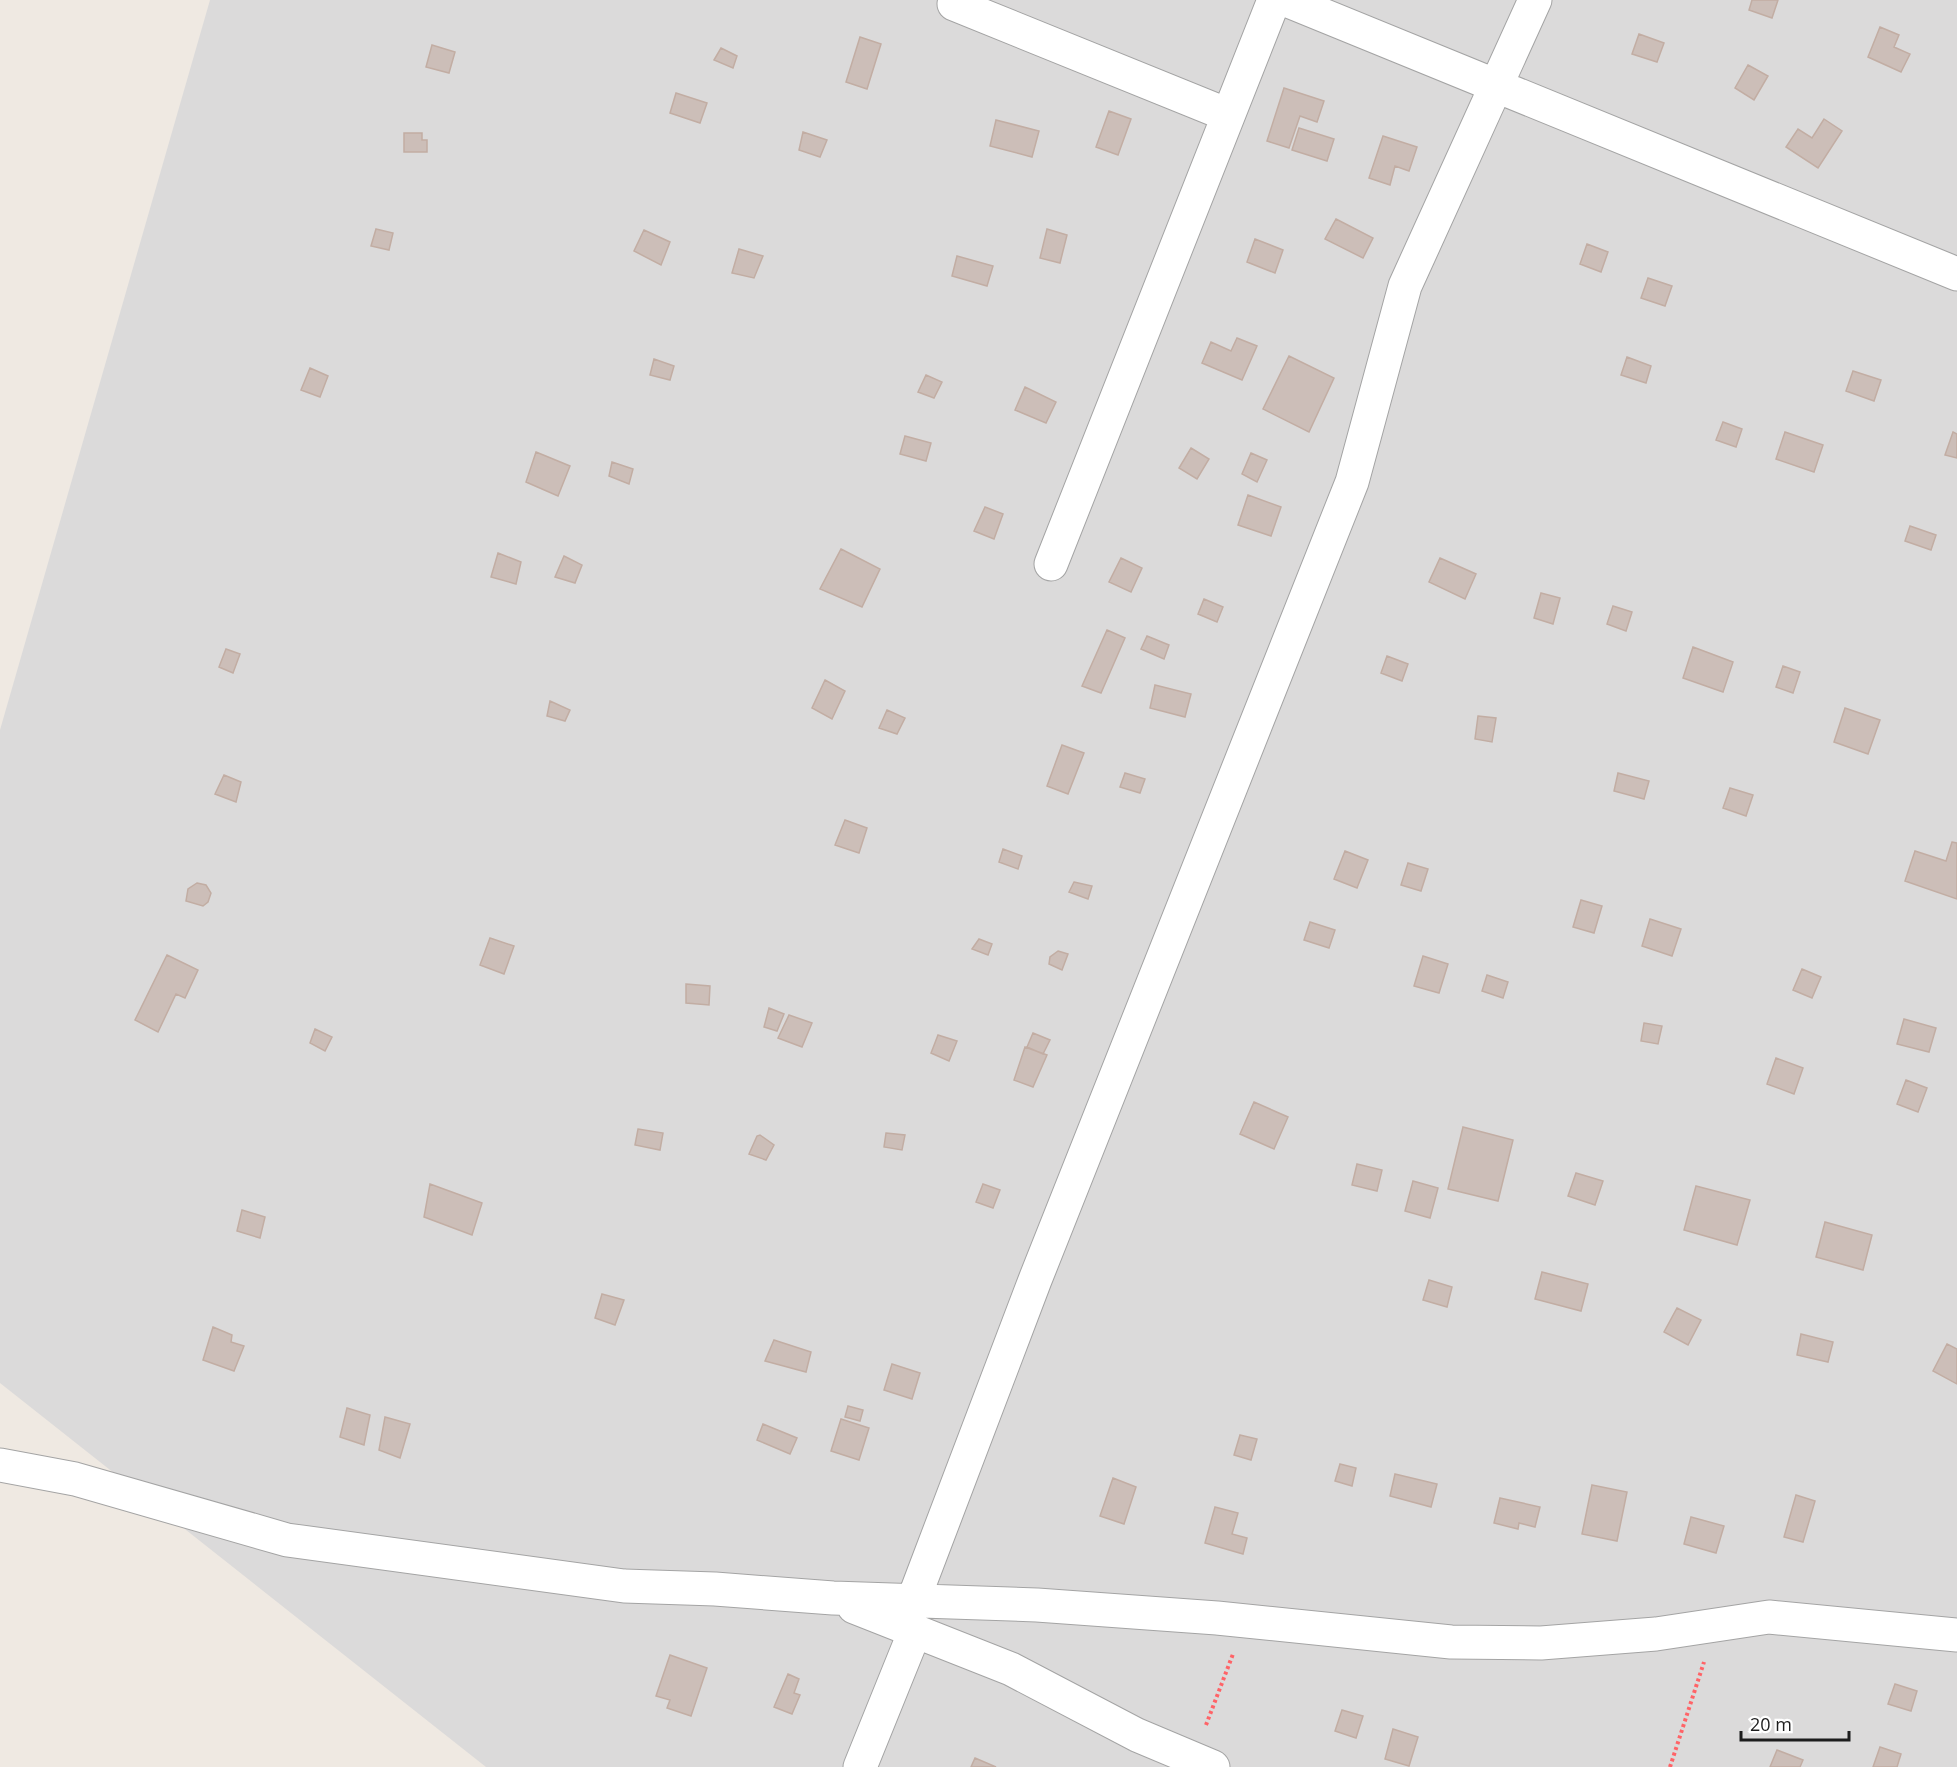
<svg xmlns="http://www.w3.org/2000/svg" width="1957" height="1767" font-family="'Open Sans',sans-serif">
<style>
.residential{fill:#dbdada}
.building{fill:#ccbeb8;stroke:#c2ada3;stroke-width:1.5}
.lines{fill:none;stroke-linecap:round;stroke-linejoin:round}
.street-casing{stroke:#a4a4a4;stroke-width:35}
.path{stroke:#ff6367;stroke-width:4;stroke-dasharray:3 3;stroke-linecap:butt}
.street{stroke:#fff;stroke-width:33}
</style>
<rect width="100%" height="100%" fill="#efe9e2"/>
<path class="residential" d="M210 0H1957V1767H486L0 1383V730Z"/>
<path class="building" d="M1752 0H1778L1772 18 1749 10Z
M1880 27 1899 35 1894 47 1910 54 1901 72 1868 57Z
M1639 34 1664 43 1657 62 1632 54Z
M860 37 881 44 867 89 846 82Z
M432 45 455 52 449 73 426 67Z
M721 48 737 56 733 68 714 60Z
M1748 65 1768 76 1754 100 1735 88Z
M1284 88 1324 101 1317 122 1300 116 1289 148 1267 141Z
M676 93 707 103 700 123 670 113Z
M1109 111 1131 119 1118 155 1096 147Z
M1824 119 1842 131 1818 168 1786 147 1798 129 1812 138Z
M996 120 1039 131 1032 157 990 146Z
M1299 128 1334 139 1327 161 1292 150Z
M803 132 827 140 820 157 799 150Z
M404 133H422V140H427V152H404Z
M1383 136 1417 147 1409 171 1395 166 1390 185 1369 178Z
M1336 219 1373 238 1363 258 1325 239Z
M376 229 393 233 389 250 371 246Z
M1047 229 1067 235 1060 263 1040 258Z
M644 230 670 242 661 265 634 251Z
M1255 239 1283 250 1275 273 1247 262Z
M1587 244 1608 252 1601 272 1580 264Z
M739 249 763 256 754 278 732 273Z
M957 256 993 266 987 286 952 276Z
M1648 278 1672 286 1665 306 1641 298Z
M1237 338 1257 346 1242 380 1202 363 1211 342 1231 351Z
M1289 356 1334 378 1309 432 1263 409Z
M1627 357 1651 366 1646 383 1621 375Z
M654 359 674 366 670 380 650 375Z
M310 368 328 376 320 397 301 390Z
M1853 371 1881 380 1874 401 1846 391Z
M926 375 942 382 934 398 918 392Z
M1025 387 1056 402 1046 423 1015 410Z
M1723 422 1742 429 1736 447 1716 440Z
M1785 432 1823 445 1814 472 1776 459Z
M1953 432 1957 434V458L1945 455Z
M905 436 931 443 926 461 900 454Z
M1191 448 1209 459 1197 479 1179 468Z
M536 452 570 466 558 496 526 482Z
M1251 453 1267 460 1257 482 1242 474Z
M612 462 633 469 629 484 609 476Z
M1248 495 1281 507 1271 536 1238 525Z
M985 507 1003 514 994 539 974 531Z
M1910 526 1936 535 1931 550 1905 541Z
M841 549 880 569 862 607 820 589Z
M498 553 521 562 516 584 491 577Z
M564 556 582 565 575 583 555 577Z
M1121 558 1142 568 1131 592 1109 582Z
M1440 558 1476 574 1465 599 1429 582Z
M1541 593 1560 598 1553 624 1534 618Z
M1204 599 1223 607 1217 622 1198 614Z
M1613 606 1632 612 1626 631 1607 624Z
M1107 630 1125 638 1101 693 1082 686Z
M1147 636 1169 645 1164 659 1141 649Z
M1693 647 1733 662 1723 692 1683 678Z
M226 649 240 654 233 673 219 667Z
M1387 656 1408 664 1402 681 1381 673Z
M1783 666 1800 672 1793 693 1776 687Z
M825 680 845 691 832 719 812 708Z
M1155 685 1191 694 1185 717 1150 708Z
M550 701 570 710 565 721 547 716Z
M1845 708 1880 720 1868 754 1834 742Z
M887 710 905 718 897 734 879 728Z
M1478 716 1496 718 1492 742 1475 739Z
M1062 745 1084 753 1068 794 1047 786Z
M1125 773 1145 779 1140 793 1120 787Z
M1618 773 1649 781 1644 799 1614 791Z
M224 775 241 782 236 802 215 794Z
M1730 788 1753 795 1746 816 1723 808Z
M845 820 867 828 859 853 835 845Z
M1952 842 1957 843V899L1905 881 1915 851 1946 861Z
M1003 849 1022 856 1018 869 999 862Z
M1345 851 1368 860 1357 888 1334 879Z
M1408 863 1428 869 1421 891 1401 885Z
M1074 882 1092 886 1088 899 1069 892Z
M197 883 206 885 211 893 208 902 203 906 186 901 188 889Z
M1581 900 1602 906 1594 933 1573 927Z
M1650 919 1681 929 1672 956 1642 946Z
M1310 922 1335 930 1329 948 1304 940Z
M490 938 514 946 504 974 480 965Z
M979 939 992 944 988 955 972 949Z
M1058 951 1068 954 1062 970 1049 964 1050 957Z
M167 955 198 970 185 998 176 994 158 1032 135 1020Z
M1423 956 1448 964 1439 993 1414 986Z
M1802 969 1821 977 1812 998 1793 990Z
M1487 975 1508 982 1503 998 1482 991Z
M686 984 710 986 709 1005 686 1003Z
M769 1008 784 1014 777 1031 764 1027Z
M789 1015 812 1023 802 1047 778 1038Z
M1904 1019 1936 1028 1929 1052 1897 1044Z
M1644 1023 1662 1026 1658 1044 1641 1041Z
M315 1029 332 1037 325 1051 310 1043Z
M1033 1033 1050 1040 1043 1054 1027 1047Z
M938 1035 957 1041 949 1061 931 1053Z
M1025 1047 1047 1055 1033 1087 1014 1080Z
M1776 1058 1803 1068 1794 1094 1767 1084Z
M1906 1080 1927 1088 1918 1112 1897 1104Z
M1254 1102 1288 1117 1274 1149 1240 1134Z
M1463 1127 1513 1140 1498 1201 1448 1189Z
M638 1129 663 1133 660 1150 635 1145Z
M886 1133 905 1135 902 1150 884 1147Z
M760 1135 774 1145 766 1160 749 1154 757 1136Z
M1357 1164 1382 1170 1377 1191 1352 1185Z
M1576 1173 1603 1181 1595 1205 1568 1196Z
M1413 1181 1438 1188 1430 1218 1405 1211Z
M430 1184 482 1203 472 1235 424 1217Z
M983 1184 1000 1190 993 1208 976 1202Z
M1696 1186 1750 1200 1737 1245 1684 1230Z
M242 1210 265 1217 260 1238 237 1231Z
M1825 1222 1872 1235 1863 1270 1816 1257Z
M1542 1272 1588 1284 1581 1311 1535 1299Z
M1429 1280 1452 1287 1447 1307 1423 1300Z
M602 1294 624 1300 615 1325 595 1318Z
M1677 1308 1701 1320 1688 1345 1664 1332Z
M213 1327 232 1335 231 1342 244 1346 234 1371 203 1360Z
M1801 1334 1833 1342 1828 1362 1797 1355Z
M774 1340 811 1352 806 1372 765 1361Z
M1947 1344 1957 1349V1384L1933 1371Z
M892 1364 920 1373 912 1399 884 1390Z
M848 1406 863 1410 860 1421 845 1417Z
M347 1408 370 1415 364 1445 340 1437Z
M385 1417 410 1424 400 1458 379 1450Z
M841 1419 869 1428 859 1460 831 1451Z
M763 1424 797 1438 790 1454 757 1440Z
M1240 1435 1257 1439 1251 1460 1234 1455Z
M1340 1464 1356 1468 1352 1486 1335 1481Z
M1395 1474 1437 1484 1431 1507 1390 1496Z
M1113 1478 1136 1487 1124 1524 1100 1516Z
M1592 1485 1627 1492 1617 1541 1582 1534Z
M1796 1495 1815 1501 1803 1542 1784 1537Z
M1500 1498 1540 1507 1535 1527 1519 1523 1518 1529 1494 1523Z
M1215 1507 1238 1513 1232 1534 1247 1538 1243 1554 1205 1543Z
M1691 1517 1724 1526 1716 1553 1684 1544Z
M670 1655 707 1668 691 1716 667 1708 670 1700 656 1696Z
M788 1674 799 1679 794 1693 800 1695 792 1714 774 1707Z
M1895 1684 1917 1691 1911 1711 1888 1704Z
M1342 1710 1363 1716 1356 1738 1335 1731Z
M1393 1729 1418 1737 1409 1766 1385 1759Z
M1880 1747 1901 1754 1897 1767H1873Z
M1777 1750 1803 1760 1800 1767H1770Z
M975 1758 996 1767H971Z"/>
<g class="lines">
<g class="street-casing">
<path id="street" d="M956 0 954 4 1228 115
M1286 0 1957 274
M1051 564 1274 0
M0 1465 75 1479 287 1540 624 1586 715 1589 833 1598 1037 1605 1217 1618 1451 1642 1541 1643 1656 1634 1769 1617 1957 1635
M913 1601 1035 1280 1352 482 1405 286 1535 0
M854 1607 1011 1669 1137 1735 1213 1767
M860 1767 915 1631"/>
</g>
<path class="path" d="M1206 1725 1233 1654
M1670 1767 1704 1662"/>
<use href="#street" class="street"/>
</g>
<path d="M1741 1731v9h108v-9" fill="none" stroke="#1d1d1d" stroke-width="3"/>
<text x="1750" y="1731" font-size="18" fill="#1d1d1d" stroke="#ffffff" stroke-width="4.5" paint-order="stroke">20 m</text>
</svg>
